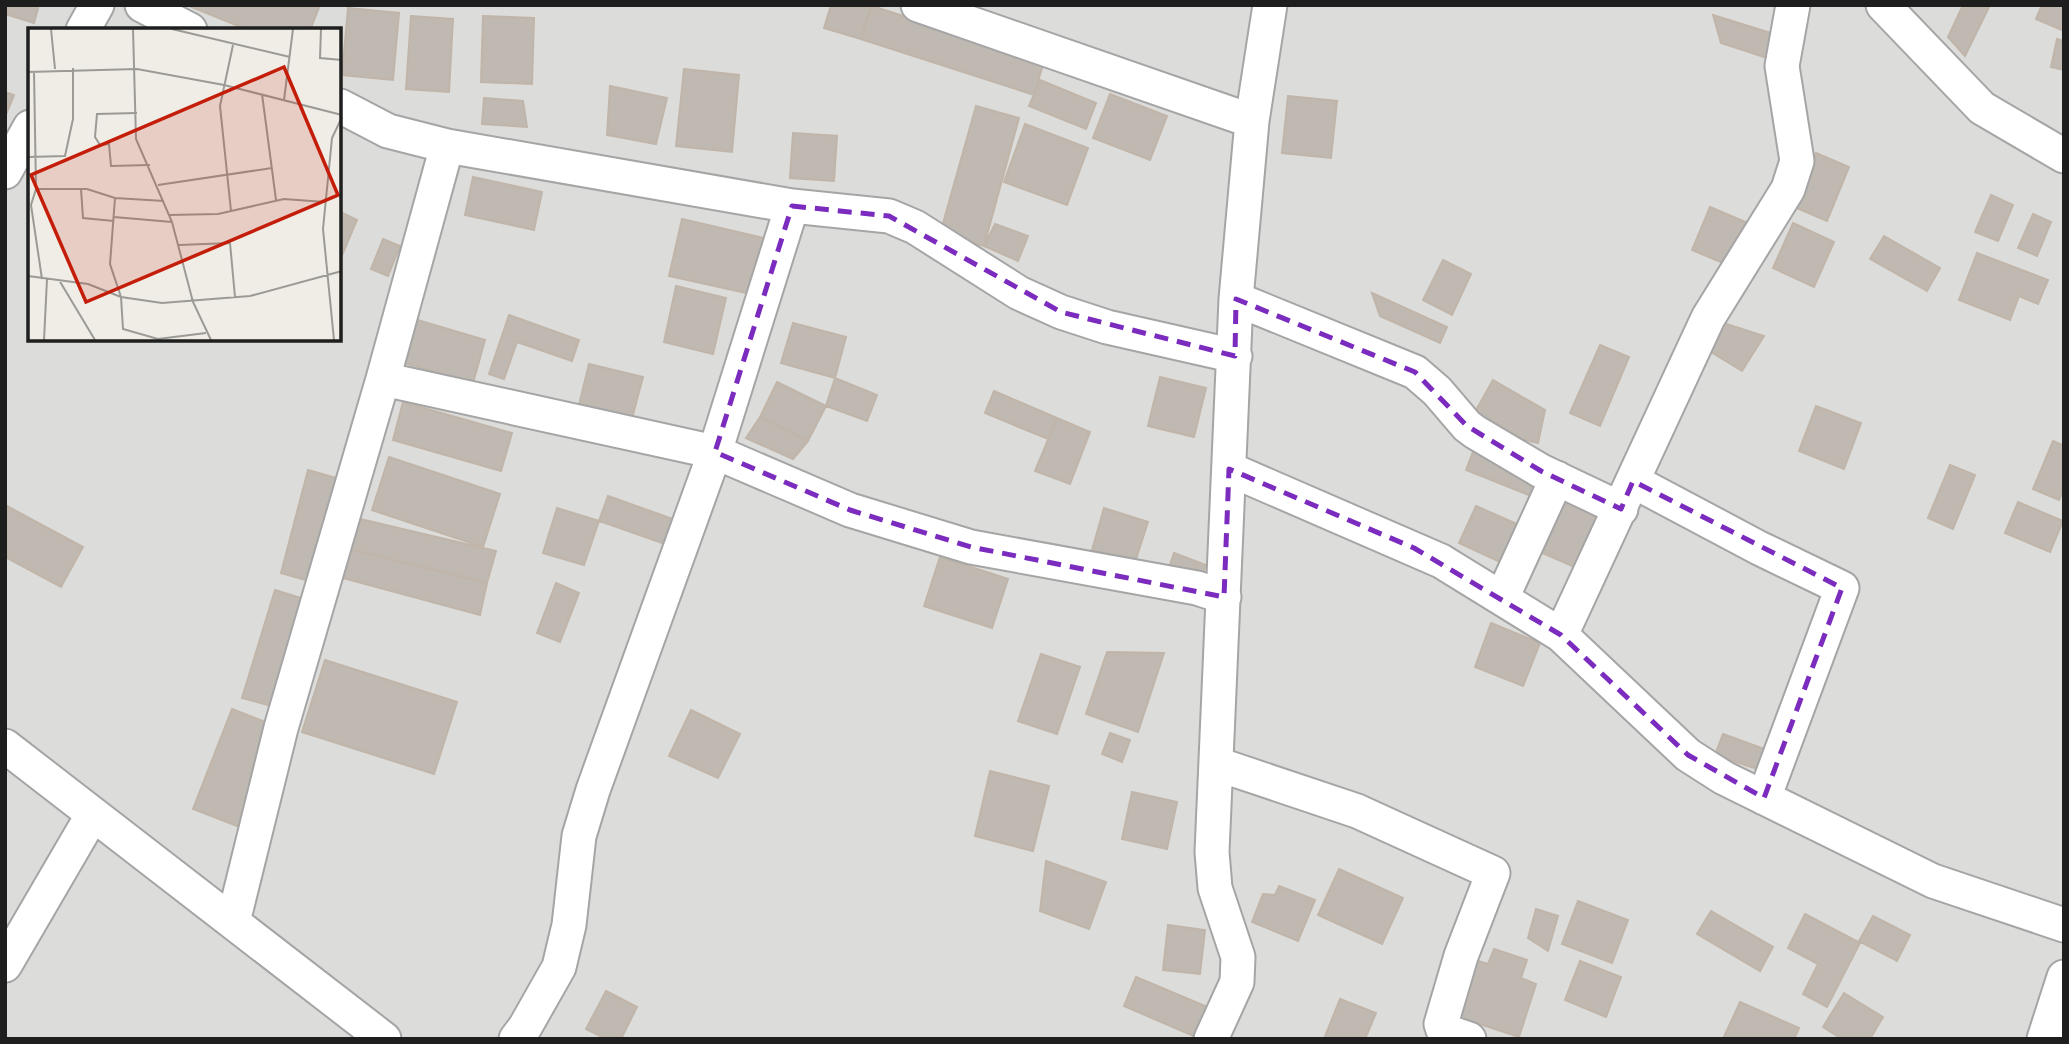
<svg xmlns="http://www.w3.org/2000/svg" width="2069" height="1044" font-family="Manrope,sans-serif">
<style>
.residential{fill:#dcdcdb;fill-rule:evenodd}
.building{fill:#bfb9b2;stroke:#c0b5a8;stroke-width:2}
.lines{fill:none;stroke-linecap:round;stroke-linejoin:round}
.minor-casing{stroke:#a5a5a5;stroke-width:37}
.minor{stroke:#fff;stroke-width:33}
.marked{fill:none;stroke:#7b2cbf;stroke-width:5;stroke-dasharray:14 9;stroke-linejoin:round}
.inset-road{fill:none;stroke:#9b9a95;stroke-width:2}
.view{fill:#c41d09;fill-opacity:0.15;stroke:#c41d09;stroke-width:3.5}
.inset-edge{fill:none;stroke:#1e1e1e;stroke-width:3.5}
</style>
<rect width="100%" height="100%" fill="#efede5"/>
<path class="residential" d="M5 5H2064V1039H5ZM30 30H340V340H30Z"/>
<path class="building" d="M5 5H39L34 23 5 14Z
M187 5H320L310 30H248Z
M831 5H871L861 39 824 28Z
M1963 5H1990L1965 56 1948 37Z
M2042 5H2064V31L2036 19Z
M872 6 1044 61 1034 95 861 39Z
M348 8 399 13 393 80 342 75Z
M1713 15 1777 35 1770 59 1721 43Z
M411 16 453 19 449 92 406 89Z
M483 16 534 18 532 84 481 82Z
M2057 39 2064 41V70L2051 67Z
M684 69 739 75 732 152 676 146Z
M1040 80 1096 103 1086 129 1029 106Z
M610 86 667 98 656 144 607 135Z
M5 92 14 95 5 117Z
M1110 94 1167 116 1150 160 1093 138Z
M1288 96 1337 101 1331 158 1282 153Z
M484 98 523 101 527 127 482 124Z
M976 106 1019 118 984 246 940 234Z
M1025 124 1088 148 1067 205 1004 182Z
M793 133 837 136 834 181 790 178Z
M1816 153 1849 167 1827 221 1794 207Z
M473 177 542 192 534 230 465 215Z
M1991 195 2013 205 1998 241 1975 232Z
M1710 207 1748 223 1730 266 1692 250Z
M340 212 357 220 340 260Z
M2033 214 2051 222 2037 256 2018 248Z
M682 219 764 238 751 294 669 276Z
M1793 223 1834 242 1814 287 1773 268Z
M995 224 1028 236 1018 261 984 246Z
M1884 236 1940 268 1927 291 1870 259Z
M383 239 400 246 388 276 371 269Z
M1977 253 2048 280 2038 304 2019 296 2010 320 1959 300Z
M1443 260 1471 274 1452 315 1423 300Z
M676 286 726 298 713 354 664 342Z
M1372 293 1447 327 1440 343 1380 316Z
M509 315 579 340 572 361 517 342 504 379 489 374Z
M1708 318 1764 336 1742 371 1706 349Z
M414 319 485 340 473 383 401 362Z
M793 323 846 337 835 378 781 363Z
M1600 345 1629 357 1600 426 1570 413Z
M589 364 643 377 631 422 578 409Z
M1160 377 1206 388 1194 437 1148 426Z
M835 378 877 395 867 421 826 406Z
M1493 380 1545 410 1538 443 1467 426Z
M777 382 826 406 808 441 760 417Z
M994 391 1057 418 1048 439 985 413Z
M403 402 512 433 501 471 393 440Z
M1816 406 1861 423 1844 469 1799 451Z
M760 417 808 441 793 459 746 438Z
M1057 418 1090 432 1070 484 1035 471Z
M2053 441 2064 446V489L2059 500 2033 489Z
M1476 444 1541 471 1531 496 1466 470Z
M389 457 500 494 483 547 372 510Z
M1950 465 1975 475 1953 529 1928 518Z
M308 470 336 478 309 581 281 573Z
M1566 494 1604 511 1579 569 1540 552Z
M608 496 673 519 665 544 599 521Z
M2018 502 2063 521 2050 552 2005 533Z
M5 505 83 547 61 587 5 557Z
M1476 506 1517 524 1500 562 1459 543Z
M557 508 599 521 584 565 543 553Z
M1104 508 1148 522 1135 562 1092 550Z
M356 518 496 551 487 583 349 549Z
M349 549 487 583 480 615 343 578Z
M1174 553 1206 565 1197 588 1166 576Z
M940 557 1008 579 992 628 924 606Z
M556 583 579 593 560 642 537 633Z
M275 590 307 600 275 707 242 698Z
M1491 623 1540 643 1523 686 1475 667Z
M1107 652 1164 653 1138 732 1086 714Z
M1041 654 1080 667 1057 734 1018 721Z
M325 660 457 702 434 774 302 732Z
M232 709 281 728 242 828 193 809Z
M691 710 740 734 718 778 669 756Z
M1110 733 1130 740 1122 762 1102 754Z
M1723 734 1770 751 1763 771 1715 755Z
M990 771 1049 786 1033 851 975 836Z
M1132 792 1177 802 1167 849 1122 839Z
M1046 861 1106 882 1089 929 1040 911Z
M1339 869 1403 898 1382 944 1318 915Z
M1279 886 1315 900 1298 941 1252 922 1263 894 1275 895Z
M1578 901 1628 920 1612 963 1562 944Z
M1536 909 1558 916 1548 951 1528 938Z
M1711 911 1773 947 1760 971 1697 934Z
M1805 914 1860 943 1827 1007 1803 994 1818 964 1788 948Z
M1873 916 1910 935 1897 961 1859 941Z
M1168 925 1205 930 1200 974 1163 970Z
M1494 949 1527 960 1521 978 1536 984 1519 1037 1443 1012 1461 956 1488 964Z
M1580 961 1621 977 1606 1017 1565 1000Z
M1136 977 1210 1008 1198 1038 1124 1006Z
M606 991 637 1007 621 1039H606L586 1029Z
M1844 993 1883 1017 1870 1039H1842L1823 1027Z
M1340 999 1376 1013 1365 1039H1324Z
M1740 1002 1799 1028 1794 1039H1723Z"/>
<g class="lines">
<g class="minor-casing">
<path id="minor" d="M142 5 190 30
M918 5 1252 121
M1883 5 1982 108 2064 156
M83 30 97 5
M340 106 388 131 447 146 792 206 889 216 915 227 1019 293 1061 312 1107 327 1235 356
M5 172 30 127
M1236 299 1415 372 1437 391 1467 426 1475 432 1541 471 1621 509
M383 379 715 452 850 510 971 547 1197 588 1224 597
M1229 469 1441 561 1561 635 1688 755 1724 778 1933 881 2064 925
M1633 481 1759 548 1842 588 1764 798
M1502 598 1557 478
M1561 635 1708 318 1788 189 1797 161 1782 66 1793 5
M5 746 384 1039
M1217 764 1357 811 1493 873 1461 956 1441 1024 1443 1030 1469 1039
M233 922 281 728 383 379 447 146
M5 965 93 814
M516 1039 525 1027 559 967 569 925 579 836 593 790 715 452 792 206
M1211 1039 1237 982 1238 957 1215 888 1212 852 1236 299 1252 121 1270 5
M2044 1039 2064 977"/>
</g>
<use href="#minor" class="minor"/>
</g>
<path class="marked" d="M792 206 889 216 1061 312 1235 356 1236 299 1415 372 1467 426 1541 471 1621 509 1633 481 1842 588 1764 798 1688 755 1561 635 1414 548 1229 469 1224 597 971 547 850 510 715 452Z"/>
<g transform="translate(28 28)">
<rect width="313" height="313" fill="#efede5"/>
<path class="inset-road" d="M23 1 27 41M105 1 108 111 144 194 165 274 183 312M144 1 262 29M293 1 292 30 314 32M6 43 8 161 3 177 14 251M0 44 109 41 196 57 314 87M234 66 248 172M256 72 265 1M109 85 69 86 67 109 72 117 81 116 83 138 122 137M0 129 37 128 45 91V40M130 157 244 140M8 161H59L87 170 136 173M53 161 55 190 86 193M87 170 82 236 93 269 95 301 130 311 178 305M203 183 192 78 205 17M141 187 190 186 256 171 297 174M86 189 144 194M151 217 202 215 207 269M0 248 60 256 93 269 134 275 222 268 314 243M31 252 67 312M16 312 19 251M306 312 295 201 304 110 314 89"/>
<path class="view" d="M256 39 310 167 58 274 3 147Z"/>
<rect width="313" height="313" class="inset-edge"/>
</g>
<rect width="2069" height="1044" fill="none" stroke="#1e1e1e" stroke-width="14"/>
</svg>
